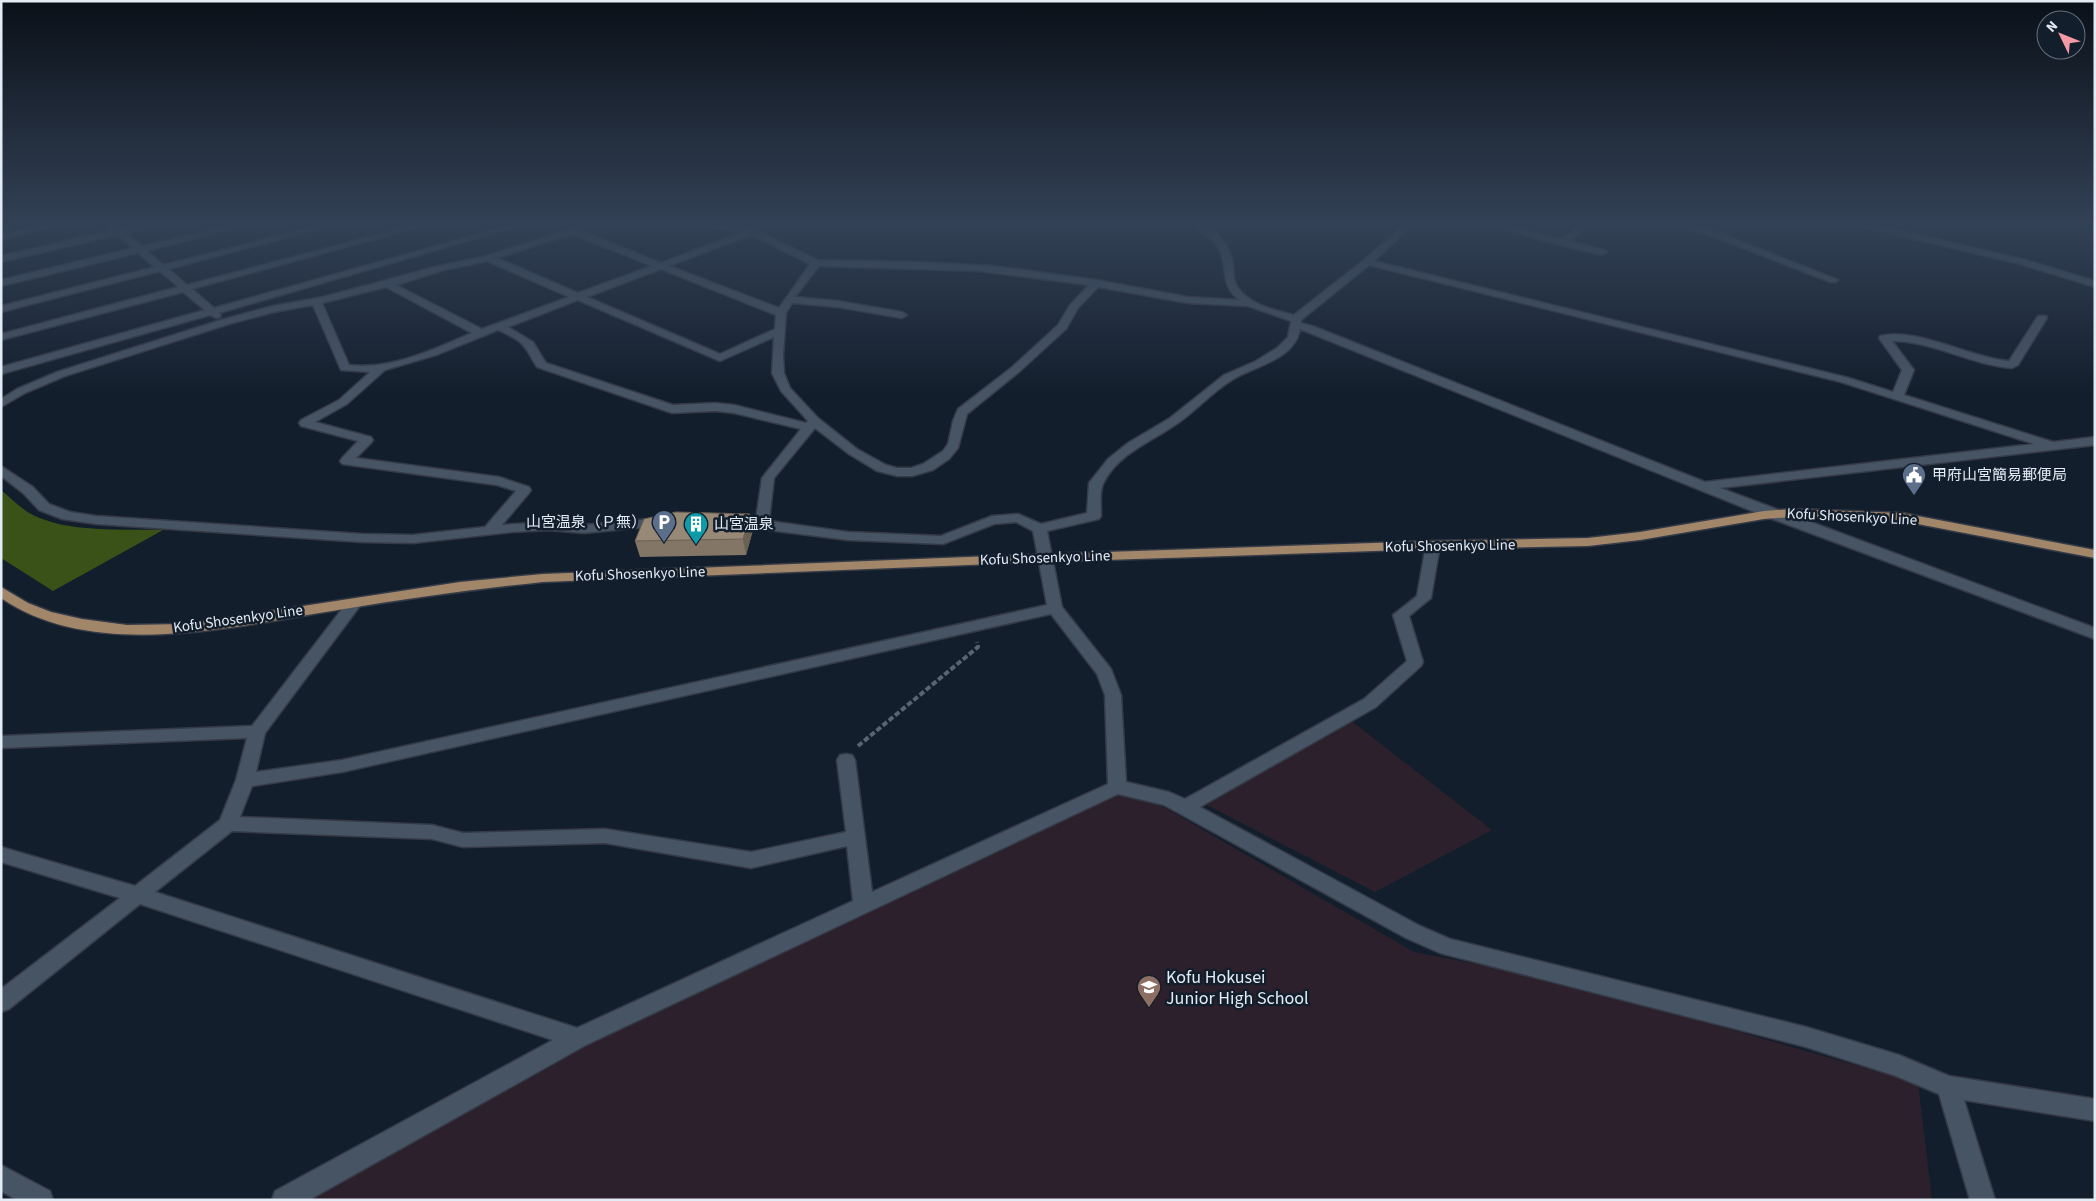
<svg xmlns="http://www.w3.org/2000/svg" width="2096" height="1201" font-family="'Source Sans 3','Noto Sans JP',sans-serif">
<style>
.education{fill:#2c202c}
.forest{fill:#3a5117}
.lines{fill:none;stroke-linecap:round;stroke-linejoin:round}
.minor-casing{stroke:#343a46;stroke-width:3}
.major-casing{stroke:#343a46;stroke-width:3}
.path{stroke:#5a6471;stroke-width:4;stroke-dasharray:5.5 2.5;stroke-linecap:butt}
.minor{fill:#475464;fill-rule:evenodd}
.major{fill:#a28669;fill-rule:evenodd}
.wall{fill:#837666}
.shaded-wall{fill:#6a6053}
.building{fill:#988977;stroke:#6a6053}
.labels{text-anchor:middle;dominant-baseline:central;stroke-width:5;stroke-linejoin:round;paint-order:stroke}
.poi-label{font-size:15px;fill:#e3ebf5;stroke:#131e2c;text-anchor:start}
.street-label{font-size:15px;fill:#e3ebf5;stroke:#131e2c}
.near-poi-label{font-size:18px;fill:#e3ebf5;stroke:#131e2c;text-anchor:start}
</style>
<rect width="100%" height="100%" fill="#131e2c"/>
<path class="education" d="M1350 720 1492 830 1375 892 1207 805Z
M1117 787 1167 809 1414 952 1550 978 1918 1083 1932 1200H284L578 1038Z"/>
<path class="forest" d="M1 490C11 498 20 508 31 514 66 533 124 529 163 530L53 591 1 558Z"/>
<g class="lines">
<g class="minor-casing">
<path id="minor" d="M45 225H59L1 240V234Z
M111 225H117L121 229 138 225H152L151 227 126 233 142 246 233 225H246L147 251 163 265 321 225H334L169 269 187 285 414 225H427L192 289 214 308 511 225H523L219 313 221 315 220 317 216 318 210 315 1 374V367L205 310 183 292 1 340V334L178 287 160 271 1 312V306L155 267 138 253 1 286V280L133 248 118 235 1 262V256L113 230 110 227Z
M583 225H595L581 231 661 263 744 231 712 228 708 225H745L818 260 918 262 993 266 1096 280 1188 297 1239 300C1219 284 1229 269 1219 249 1214 237 1201 234 1193 225 1211 223 1229 242 1232 260 1234 268 1232 279 1237 286 1248 305 1275 310 1294 315L1364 260 1404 225H1413L1374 261 1849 378 1893 392 1902 370 1879 338 1880 336C1917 327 1970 358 2009 361L2038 316H2046L2047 318 2018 365 2012 368C1971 365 1933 341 1892 341L1914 370 1904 395 2053 442 2095 437V445L1720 488 2095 628V639L1767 517 1300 329C1295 360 1254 366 1232 380 1212 392 1197 410 1178 423 1153 441 1119 453 1104 482 1099 490 1101 506 1101 516L1099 519 1047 531 1062 607 1111 669 1121 695 1126 782 1169 792 1185 799 1364 699 1407 661 1393 615 1417 596 1426 545 1428 542H1438L1440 545 1431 598 1409 616 1423 662 1421 666 1376 707 1200 807 1420 926 1450 939 1806 1027 1899 1055 1949 1076 2095 1099V1121L1964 1100 1995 1200H1970L1939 1094 1896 1076 1806 1047 1440 953 1406 938 1164 805 1118 794 586 1045 309 1200H272L275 1191 553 1040 140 904 9 1009 1 1012V989L120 898 1 862V847L135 886 220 820 236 780 247 738 1 748V736L252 726 349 600H359L362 603 265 733 256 772 342 760 1047 605 1033 531 1016 522 994 524 943 544 848 540 727 525 725 522 727 519H756L762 478 801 429 734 413 715 411 672 413 537 367C523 344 525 342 498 330L436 355 385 370 347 404 315 422 371 437 373 440 371 443 356 458 499 477 529 487 531 490 529 493 502 525 548 522 584 525 662 518 667 519 669 522 667 525 584 533 548 530 512 532 413 543 362 542 96 524 62 519 39 510 23 493 1 476V466L33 487 49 504 70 512 96 516 362 534 413 535 485 527 516 491 497 485 342 464 340 461 342 458 358 441 301 426 299 423 301 420 339 400 370 372 341 370 313 305 274 312 229 324 65 376 25 393 1 407V399L17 389 57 372 221 320 273 306 323 297 439 266 486 256ZM572 234 652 266 578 293 497 258ZM751 235 810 264 779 308 669 266ZM487 261 569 297 482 329 396 285 444 270ZM1369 265 1841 382 2034 444 1705 482 1315 327 1301 323V320ZM819 266 980 271 1089 285 1070 305 1058 325 1011 368 958 409 953 421 948 444 943 451 923 464 911 468H897L886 465 857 449 818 418 790 388 784 373 783 355 786 313 792 303 838 307 902 318 907 315 902 312 838 301 795 297ZM661 269 776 315 775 329 720 354 587 297ZM386 287 472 333C434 349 392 370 349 365L322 303ZM1098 287 1188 303 1248 306 1291 321 1288 337 1277 348 1256 361 1224 375 1170 418 1128 443 1108 459 1089 483 1087 513 1041 524 1018 514 992 516 941 536 848 532 769 521 774 478 815 428 849 454 877 471 897 476H912L933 470 949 459 958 448 967 414 1019 372 1066 329 1078 308ZM578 300 720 361 774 337 772 373 781 391 808 421 806 423 734 405 715 403 673 405 546 363 533 342 508 327ZM1051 614 1097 674 1105 695 1108 784 872 892 855 760 852 755 846 754 840 755 837 760 846 832 751 852 605 829 463 833 432 825 240 817 252 786 342 772ZM232 831 432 839 463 847 605 843 751 868 847 846 853 901 577 1028 155 892Z
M1491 225H1505L1561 239 1581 225H1590L1570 241 1605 250 1607 252 1602 255 1559 245Z
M1677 225H1690L1718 232 1838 280 1836 282H1830L1712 236Z
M1863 225H1876L2026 260 2095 281V287L2020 264 1867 228Z
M1 1165 50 1191 53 1200H17L1 1191Z"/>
</g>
<g class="major-casing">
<path id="major" d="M1792 509 1902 513 2095 550V558L1902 521 1792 517 1764 519 1640 540 1588 546 1433 549 1046 562 543 582C476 589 410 598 344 609 239 625 96 663 1 598V587L28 603 51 612 82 619 127 625 185 624 460 582 543 574 1046 554 1433 541 1588 538 1640 532 1764 511Z"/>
</g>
<path class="path" d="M858 746 978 647 977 642"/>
<use href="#minor" class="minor"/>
<use href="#major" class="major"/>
</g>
<path class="wall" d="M750 514 753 530 746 555 640 557 635 541Z"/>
<path class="shaded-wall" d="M750 514 753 530 746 555 743 539Z"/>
<path class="building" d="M676 512 750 514 743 539 635 541 644 519Z"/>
<linearGradient id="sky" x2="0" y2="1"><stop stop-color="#0a1018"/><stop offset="0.57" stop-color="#334156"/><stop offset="1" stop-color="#334156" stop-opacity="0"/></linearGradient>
<rect width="2096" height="393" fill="url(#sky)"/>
<defs>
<g id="civic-pin" transform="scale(1.25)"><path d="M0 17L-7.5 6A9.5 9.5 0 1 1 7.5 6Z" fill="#5c6f8a" stroke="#131e2c"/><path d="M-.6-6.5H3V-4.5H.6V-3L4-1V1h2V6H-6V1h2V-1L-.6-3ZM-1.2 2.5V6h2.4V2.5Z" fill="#fff"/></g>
<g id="parking-pin" transform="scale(1.25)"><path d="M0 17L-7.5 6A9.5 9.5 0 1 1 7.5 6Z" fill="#5c6f8a" stroke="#131e2c"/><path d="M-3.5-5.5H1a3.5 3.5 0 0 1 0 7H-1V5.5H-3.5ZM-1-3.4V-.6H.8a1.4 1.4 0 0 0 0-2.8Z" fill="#fff"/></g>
<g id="building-pin" transform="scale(1.25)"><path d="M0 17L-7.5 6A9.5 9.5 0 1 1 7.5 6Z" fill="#0f9aa8" stroke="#131e2c"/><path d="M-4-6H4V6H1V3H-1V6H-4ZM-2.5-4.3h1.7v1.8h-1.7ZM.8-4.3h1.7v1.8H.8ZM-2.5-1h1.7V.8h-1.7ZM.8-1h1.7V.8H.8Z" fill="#fff"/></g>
<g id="school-pin" transform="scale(1.25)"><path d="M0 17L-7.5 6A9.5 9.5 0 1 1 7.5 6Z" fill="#8d6e63" stroke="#131e2c"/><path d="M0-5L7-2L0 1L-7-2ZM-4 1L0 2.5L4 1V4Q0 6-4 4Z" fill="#fff"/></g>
</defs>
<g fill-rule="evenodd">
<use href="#civic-pin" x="1914" y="475"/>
<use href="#parking-pin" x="664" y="522"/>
<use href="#building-pin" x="696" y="524"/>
<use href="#school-pin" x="1149" y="987"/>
</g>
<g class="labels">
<g class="poi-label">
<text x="1932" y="475">甲府山宮簡易郵便局</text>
<text x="646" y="522" text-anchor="end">山宮温泉（Ｐ無）</text>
<text x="714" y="524">山宮温泉</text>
</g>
<g class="street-label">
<text transform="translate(1852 517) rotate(3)">Kofu Shosenkyo Line</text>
<text transform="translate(1450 546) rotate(-1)">Kofu Shosenkyo Line</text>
<text transform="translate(1045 558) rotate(-2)">Kofu Shosenkyo Line</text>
<text transform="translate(640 574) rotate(-2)">Kofu Shosenkyo Line</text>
<text transform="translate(238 619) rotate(-8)">Kofu Shosenkyo Line</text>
</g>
<g class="near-poi-label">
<text x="1166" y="977">Kofu Hokusei<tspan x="1166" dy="21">Junior High School</tspan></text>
</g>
</g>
<rect width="2096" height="1201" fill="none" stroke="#e3ebf5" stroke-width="5"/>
<g transform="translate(2061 35) rotate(313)"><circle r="24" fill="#131e2c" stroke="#66707c"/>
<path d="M0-4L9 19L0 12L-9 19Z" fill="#f49aa5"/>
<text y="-8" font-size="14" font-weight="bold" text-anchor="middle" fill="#e3ebf5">N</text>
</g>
</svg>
